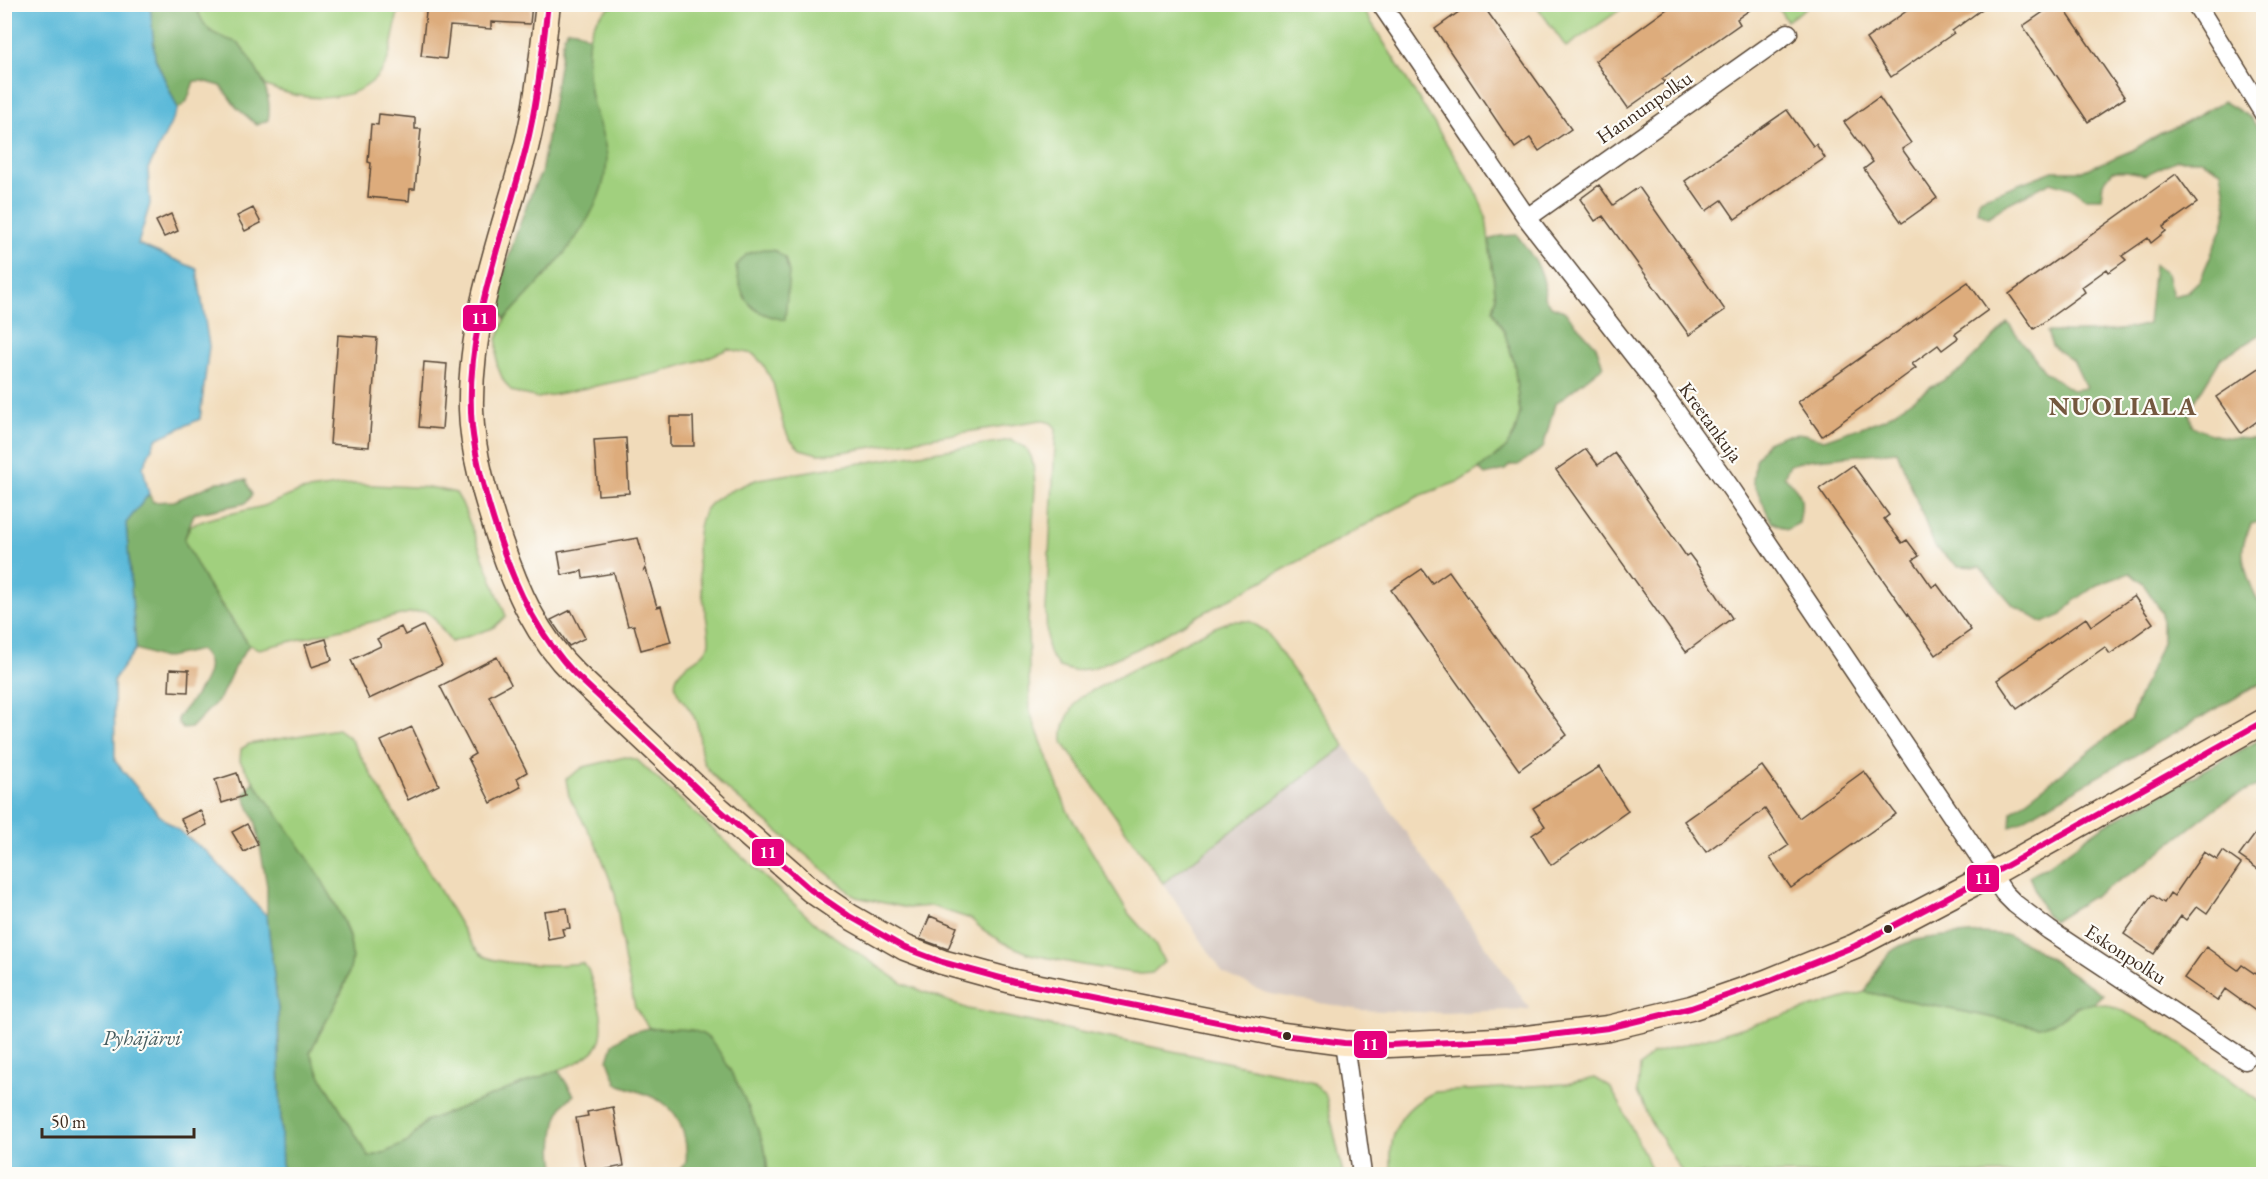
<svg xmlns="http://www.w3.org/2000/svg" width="2268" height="1179" font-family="'EB Garamond',serif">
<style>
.industrial{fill:#cfc1ba}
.green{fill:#a1d07e;stroke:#6e7d4e;stroke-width:1.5}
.forest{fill:#80b26d;stroke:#5e6e46;stroke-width:1.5}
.water{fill:#5bbad9;stroke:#4b727c;stroke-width:1.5}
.building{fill:#ddac7b}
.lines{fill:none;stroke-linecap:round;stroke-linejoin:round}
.street-casing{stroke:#564535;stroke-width:21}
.secondary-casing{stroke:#564535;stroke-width:27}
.street{stroke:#fff;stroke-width:18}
.secondary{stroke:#fce6c4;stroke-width:24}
.bus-1-casing{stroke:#fdfcf7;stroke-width:10}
.bus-1{stroke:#e5007d;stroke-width:6}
.bus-dot{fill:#3b2a1e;stroke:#fdfcf7;stroke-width:2}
.labels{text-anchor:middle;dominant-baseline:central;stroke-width:4.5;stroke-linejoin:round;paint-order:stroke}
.street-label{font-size:20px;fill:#3b2a1e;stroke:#fdfcf7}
.water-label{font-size:21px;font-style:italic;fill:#465c5f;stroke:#fdfcf7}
.district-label{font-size:26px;font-weight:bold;letter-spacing:1.5px;fill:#74583f;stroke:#fdfcf7}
.line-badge{stroke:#fdfcf7;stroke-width:2}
.badge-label{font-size:16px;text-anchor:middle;font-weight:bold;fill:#fff}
</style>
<rect width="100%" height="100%" fill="#fdfcf7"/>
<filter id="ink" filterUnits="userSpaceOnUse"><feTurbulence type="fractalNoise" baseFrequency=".0167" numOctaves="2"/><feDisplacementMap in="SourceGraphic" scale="12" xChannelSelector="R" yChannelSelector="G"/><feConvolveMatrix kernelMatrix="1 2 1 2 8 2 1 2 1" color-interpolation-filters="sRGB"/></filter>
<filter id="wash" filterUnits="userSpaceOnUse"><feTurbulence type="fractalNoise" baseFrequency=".008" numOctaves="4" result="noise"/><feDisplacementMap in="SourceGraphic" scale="24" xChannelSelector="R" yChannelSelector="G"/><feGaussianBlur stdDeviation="1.35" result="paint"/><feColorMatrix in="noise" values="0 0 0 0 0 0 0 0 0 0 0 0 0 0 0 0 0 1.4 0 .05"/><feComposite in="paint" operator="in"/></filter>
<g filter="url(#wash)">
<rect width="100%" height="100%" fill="#f1dbba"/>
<path class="industrial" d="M1345 746 1530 1009 1446 1013 1360 1010 1266 993 1223 973 1163 883Z"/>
<path class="green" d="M196 4 399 5C396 20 392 51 386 64 363 107 305 102 266 86L239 44C216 36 200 31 196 4Z
M1360 4 1476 191 1486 217 1496 299 1493 311 1504 331 1514 362 1520 413 1515 432 1506 448 1485 465 1460 481 1419 496 1137 649 1093 668 1073 671 1059 667 1050 655 1047 645 1046 609 1056 428 1051 423 1041 420 836 453 818 454 800 449 789 438 783 424 773 383 763 364 753 354 728 349 704 359 658 373 538 398 511 391 503 380 497 365V340L505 319 555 265 592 103C586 71 578 21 615 5Z
M1536 5H1627L1566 47Z
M1776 5H1810L1787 21Z
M1011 440C1036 449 1033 464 1035 487L1028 624 1030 712 1067 810 1129 914 1153 941 1164 962 1152 973 1141 974 1082 965 1030 954 1002 942 982 929 971 919 931 906 908 908 856 897 721 784C716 777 707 770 704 763 697 745 703 734 693 715 687 703 672 693 676 679 682 660 710 660 709 639 707 602 687 547 704 512 712 496 742 486 758 479Z
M352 484 434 488 456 493 462 503 506 616 493 628 451 642 434 618 426 611 409 613 259 649 249 645C227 610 200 579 184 540L191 525 212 518 264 506 301 491Z
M1231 621H1249L1266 631 1345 746 1163 883 1063 743C1061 724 1070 712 1080 697L1210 629Z
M338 729 350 738 360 755 465 933C470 940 475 951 482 955 499 966 562 966 582 963L588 969C594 990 610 1026 597 1047 591 1055 583 1059 574 1064L426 1121 408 1142 386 1152 369 1157 320 1075 310 1053C323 1021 356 982 351 947 349 930 340 914 333 899L240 761 241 749 249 744Z
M625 757 637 760 817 925 904 984 968 1009 1284 1074 1314 1083 1326 1096 1343 1174H768L765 1149 693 1030H662L649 1028 635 1007 624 958 615 893 598 848 569 796 566 779 584 767Z
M1865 992 2039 1027C2044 1025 2051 1024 2056 1021 2069 1015 2078 1003 2093 1003 2134 1004 2228 1078 2263 1104V1174H1683L1648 1117 1637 1092 1639 1067 1652 1054Z
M1595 1078 1610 1087 1620 1104 1654 1174H1392C1387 1135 1398 1109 1435 1092L1566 1084Z"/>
<path class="forest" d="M150 5H196C204 32 213 35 239 43 255 67 274 91 268 120L257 125 236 107 221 86 203 81H194L187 101 178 109 155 58Z
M568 29 576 30 589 37C586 61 587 82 593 105 597 120 607 144 607 159 605 220 544 277 505 319 503 316 499 311 498 307 495 290 530 190 541 174L564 36Z
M2223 101 2250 117 2263 135V333L2221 358 2189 411 2192 425C2211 439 2240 438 2263 440V521L2251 524C2249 531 2243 540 2243 547 2241 562 2253 596 2263 607V682L2010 827 2011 812 2130 720 2139 697 2162 643V612L2144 585 2130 573 2097 585 2074 601 2062 615 2043 623 2013 605 1980 567 1958 566 1935 547 1897 451 1807 460 1790 465 1784 476C1803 494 1804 498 1799 523L1786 530 1771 521 1753 481 1755 460 1767 442 1785 435 1804 434 1824 440 1884 419 1930 388 1960 371 2008 323 2045 372 2072 390 2086 388 2074 362 2052 346 2047 332C2081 332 2115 334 2148 324L2154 264 2167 274 2173 296 2186 293 2200 280 2222 229 2227 208 2221 171 2202 160H2177L2145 175 2127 171H2113L2103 183 2101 198H2086L2074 189 2051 182 2009 203 1988 217 1977 211 1979 199 2053 171H2082L2133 150 2161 133 2181 125Z
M1517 235C1531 255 1548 273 1544 298L1551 306 1564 311 1596 346 1603 366 1555 404 1543 448 1518 465H1510L1505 470 1485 475 1479 469 1506 448 1515 432 1520 413 1514 362 1504 331 1493 311 1496 299 1489 240 1501 236Z
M763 249 776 251 785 258 789 272 785 320C749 313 741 301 736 266L747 254Z
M246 480 252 495 246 503 194 514 184 540 208 586 249 645 235 666 220 698 191 728 183 729 178 723V717C188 705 212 679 208 662 207 657 204 654 200 650L163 658 136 649 126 523 149 494 153 502 174 501 218 482Z
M2263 738V783L2225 801 2138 869 2053 921 2045 914 2029 876 2050 864 2103 826Z
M253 781C280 819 361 920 351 965 343 997 323 1023 310 1053L320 1075 369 1157 386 1152 408 1142 426 1121 558 1070 574 1095C569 1099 563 1103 561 1109 553 1124 550 1160 558 1174H282L278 1010 267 916V886L256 823 244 796Z
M1981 933 2008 935 2029 945 2103 994 2093 1003 2076 1007 2057 1021 2039 1027 1865 992C1872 980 1878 966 1887 956 1905 934 1954 936 1981 933Z
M649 1028C667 1031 692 1025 707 1037 725 1051 757 1124 764 1147 767 1156 767 1166 768 1174H674L686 1163C688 1143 682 1116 665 1104 653 1095 631 1089 617 1084L608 1060 613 1044 628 1033Z"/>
<path class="water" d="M5 4 150 5 155 58 178 109 148 169 150 204 138 244 197 269 209 346 200 419 156 439 143 467 149 494 126 523 136 649 114 679 115 761 160 816 208 853 267 916 278 1010 282 1174H5Z"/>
<g id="blocks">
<path class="building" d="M427 4H532L530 24 491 22V29L450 26 446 59 421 56Z
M1470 4H1482L1571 129 1539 151 1530 138 1515 148 1435 29Z
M1674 4H1758L1737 19 1740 24 1662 79 1665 82 1628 108 1595 61Z
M1917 4H1989L1952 31 1954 33 1891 77 1866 39Z
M2055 4H2061L2125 98 2088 122 2023 26Z
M1879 97 1911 143 1902 149 1937 198 1902 223 1864 169 1873 162 1844 122Z
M1787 110 1813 146 1816 144 1825 158 1735 219 1722 200 1706 211 1685 181Z
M379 114 415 118V129H421L415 189H410L409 201 368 197 371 163 368 162 371 124 378 125Z
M2176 174 2197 203 2163 227 2166 231 2151 243 2148 238 2122 256 2126 260 2109 272 2107 269 2082 287 2085 292 2034 329 2009 294Z
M1599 185 1613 205 1639 187 1725 310 1689 335 1603 216 1595 221 1580 199Z
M253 208 261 223 245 231 237 216Z
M171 214 178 231 164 237 156 221Z
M1968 282 1988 310 1955 334 1958 338 1942 350 1938 345 1912 364 1916 368 1822 436 1798 402Z
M338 335 377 338 369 447 330 444Z
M424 362 447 364 442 429 419 427Z
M2264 365V416L2241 433 2216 397Z
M670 417H693L694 446H670Z
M626 438 629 493 598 495 594 440Z
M1586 449 1598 465 1615 453 1686 556 1689 554 1698 566 1732 618 1686 652 1556 470Z
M1853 465 1889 515 1884 519 1902 543 1907 540 1919 556 1913 560 1932 587 1937 584 1971 630 1936 655 1819 489Z
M638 538 646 566 644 570 646 569 657 607 661 606 671 642 641 650 634 625 628 626 614 573 583 578 582 571 562 575 558 552Z
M1422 569 1432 583 1449 571 1567 735 1519 770 1391 590Z
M2134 596 2153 623 2110 654 2105 647 2017 709 1997 680 2086 618 2091 626Z
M571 610 585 638 569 646 551 620Z
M423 626 442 665 369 699 351 660 381 646 377 639 401 627 405 635Z
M326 639 332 660 312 667 305 645Z
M497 657 511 684 489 696 527 772 517 778 521 787 491 803 468 758 475 754 440 686Z
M170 669 189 670 188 692 169 691Z
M412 727 439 785 408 800 381 741Z
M1762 766 1799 818 1864 771 1896 814 1791 888 1770 858 1789 845 1765 809 1706 852 1684 821Z
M1599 767 1628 811 1551 865 1532 835 1545 826 1533 808Z
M237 773 244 796 222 803 215 780Z
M200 810 207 825 189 834 181 819Z
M2264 822V873L2239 856Z
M247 824 258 844 244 852 232 832Z
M2223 851 2241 864 2207 913 2197 906 2186 920 2181 916 2154 954 2124 934 2152 895 2164 903 2170 893 2174 896 2204 852 2217 860Z
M567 908 570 928 562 929 564 936 548 939 544 911Z
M930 916 957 927 948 949 920 939Z
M2206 947 2238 970 2242 965 2264 980V1017L2225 989 2217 1001 2184 978Z
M613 1107 624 1166 586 1173 576 1118 588 1116 587 1112Z"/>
</g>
</g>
<g filter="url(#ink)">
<use href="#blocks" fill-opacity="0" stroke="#564535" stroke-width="1.5"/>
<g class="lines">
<g class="street-casing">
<path id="street" d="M1381 4 1527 218 1657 385 1732 490 2004 893 2015 904 2049 930 2245 1060
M2196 4 2264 114
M1527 218 1788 33
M1344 1043 1362 1174"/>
</g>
<g class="secondary-casing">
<path id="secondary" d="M548 4C542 53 538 101 526 148 503 233 469 319 471 409 472 454 486 498 500 541 517 591 537 637 575 674L720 810 811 890 849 916 905 948 942 962 1015 982 1283 1035 1344 1043 1389 1045 1517 1039 1608 1028 1691 1008 1766 982 1855 946 1990 875 2264 721"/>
</g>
<use href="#street" class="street"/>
<use href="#secondary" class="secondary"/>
<g class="bus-1-casing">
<path id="bus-1" d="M548 4C542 52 538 101 526 148 503 239 463 331 472 427 476 464 487 501 499 537 515 588 538 635 575 674L720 810 811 890 849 916 905 948 942 962 1015 982 1283 1035 1344 1043 1389 1045 1517 1039 1608 1028 1691 1008 1766 982 1855 946 1990 875 2264 721"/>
</g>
<use href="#bus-1" class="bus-1"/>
</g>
</g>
<g class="bus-dot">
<circle cx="1888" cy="929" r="5"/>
<circle cx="1287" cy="1036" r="5"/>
</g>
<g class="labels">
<g class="street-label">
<text transform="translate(1644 107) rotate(-35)">Hannunpolku</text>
<text transform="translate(1711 422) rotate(54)">Kreetankuja</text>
<text transform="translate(2126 954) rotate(33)">Eskonpolku</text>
</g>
<g class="water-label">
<text x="142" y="1037">Pyhäjärvi</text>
</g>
<g class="district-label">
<text x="2123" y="406">NUOLIALA</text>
</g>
</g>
<g class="line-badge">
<rect x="462" y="304" width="35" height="28" rx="6" fill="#e5007d"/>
<rect x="751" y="838" width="34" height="29" rx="6" fill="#e5007d"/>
<rect x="1966" y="864" width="34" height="29" rx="6" fill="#e5007d"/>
<rect x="1353" y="1030" width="35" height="29" rx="6" fill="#e5007d"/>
</g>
<g class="badge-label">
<text x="480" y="324">11</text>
<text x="768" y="858">11</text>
<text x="1983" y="884">11</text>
<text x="1370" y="1050">11</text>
</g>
<rect width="2268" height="1179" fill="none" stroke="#fdfcf7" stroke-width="24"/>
<path d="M42 1128v9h152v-9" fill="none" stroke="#3b2a1e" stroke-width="3"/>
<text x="51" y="1128" font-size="18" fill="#3b2a1e" stroke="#fdfcf7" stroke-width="4.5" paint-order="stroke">50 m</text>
</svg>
